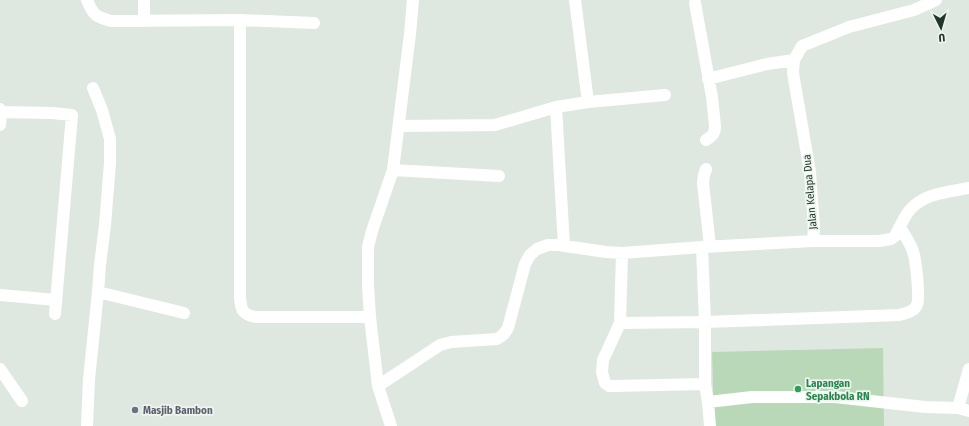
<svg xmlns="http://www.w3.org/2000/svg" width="969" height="426" font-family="'Fira Sans Condensed',sans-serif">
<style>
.green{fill:#b9d8b8}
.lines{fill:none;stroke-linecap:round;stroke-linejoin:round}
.minor{stroke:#fff;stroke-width:12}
.leisure-dot{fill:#2e9e5b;stroke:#eef5ef;stroke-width:1.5}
.worship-dot{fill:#6b7280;stroke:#eef5ef;stroke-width:1.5}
.labels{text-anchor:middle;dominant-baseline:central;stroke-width:3.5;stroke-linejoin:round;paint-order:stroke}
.street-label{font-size:11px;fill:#21362a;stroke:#eef5ef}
.leisure-label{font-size:11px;font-weight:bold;fill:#27864d;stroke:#eef5ef;text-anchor:start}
.worship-label{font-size:11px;font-weight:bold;fill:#5b616d;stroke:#eef5ef;text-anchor:start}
</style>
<rect width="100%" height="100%" fill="#dee8e1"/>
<path class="green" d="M883 348 884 426H714L712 352Z"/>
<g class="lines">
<path class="minor" d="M87 0C93 15 96 17 111 21L240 20 314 23
M144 0V21
M575 0 588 102
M695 3 712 97 715 126C715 134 712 136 706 140
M240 20V297C241 310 242 314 255 317H370
M708 79 767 64 794 60
M556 107 564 246
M0 109 1 112 52 113 72 115 55 314
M0 125 1 112
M399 126 495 125 556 107 588 102 665 95
M706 169 704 175 703 183 710 246
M393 170 499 176
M813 241H879L891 239 895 236C899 229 904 217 909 211 923 193 948 192 969 188
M622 253 620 323 603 360 602 372 605 383 609 386H614L705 384
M98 292 184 313
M0 295 56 300
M620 323 705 322 899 315C906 313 914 312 917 305 920 298 916 263 914 255 912 245 905 236 900 227
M0 369 22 401
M378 386 370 317 368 286V247L372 231 393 170 410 34 413 0
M708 402 752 397H835L925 407 958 408 969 411
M958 408 969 369
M87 426 89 379 98 292 100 265 105 225 110 163V139L102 110 93 88
M391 426 378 386 440 345 451 342 497 339C503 336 505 333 508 328L525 264 530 255 537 249 548 245H558L606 252 622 253 702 247
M710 426 708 402 705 384V322L702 247 813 241 814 228 810 172 794 79 793 72 794 60 802 46 849 27 914 10 936 0"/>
</g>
<circle class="leisure-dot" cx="798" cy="389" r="4"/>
<circle class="worship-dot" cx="135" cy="410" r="4"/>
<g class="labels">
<g class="street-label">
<text transform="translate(810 192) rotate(-95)">Jalan Kelapa Dua</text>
</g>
<g class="leisure-label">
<text x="806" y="383">Lapangan<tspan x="806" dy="13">Sepakbola RN</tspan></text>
</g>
<g class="worship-label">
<text x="143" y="410">Masjib Bambon</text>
</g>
</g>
<g transform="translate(941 28) rotate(175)" stroke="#eef5ef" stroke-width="3" paint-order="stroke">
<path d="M0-3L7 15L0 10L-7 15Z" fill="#21362a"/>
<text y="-6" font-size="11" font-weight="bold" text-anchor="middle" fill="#21362a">U</text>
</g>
</svg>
